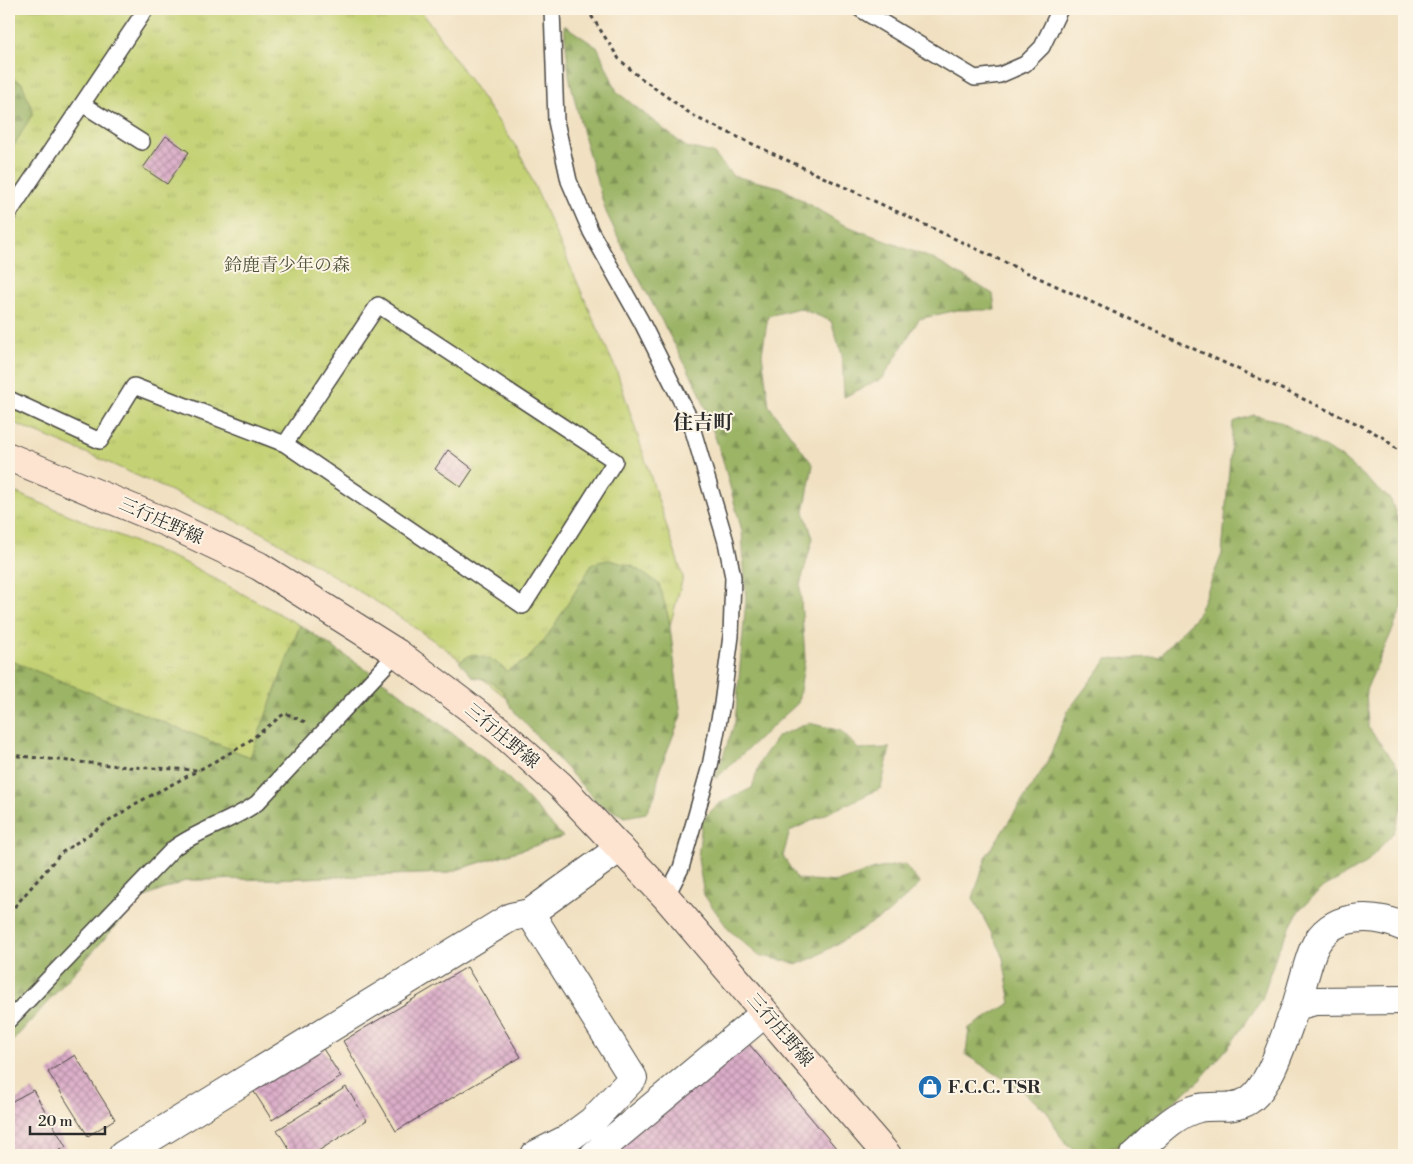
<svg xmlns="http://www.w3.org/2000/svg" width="1413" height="1164" font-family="'Libre Bodoni','Noto Serif JP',serif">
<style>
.grass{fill:url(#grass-tufts);stroke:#787e50}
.forest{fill:url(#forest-firs);stroke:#637048}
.building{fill:url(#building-cross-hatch)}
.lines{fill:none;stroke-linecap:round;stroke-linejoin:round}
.lane-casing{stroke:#494642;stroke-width:18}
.street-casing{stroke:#494642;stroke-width:30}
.secondary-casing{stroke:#494642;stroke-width:30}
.path{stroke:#494642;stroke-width:3;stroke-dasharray:4 4;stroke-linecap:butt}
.lane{stroke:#fff;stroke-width:15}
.street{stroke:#fff;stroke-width:28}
.secondary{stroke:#fde4d1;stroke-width:28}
.labels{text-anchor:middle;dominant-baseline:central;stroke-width:4;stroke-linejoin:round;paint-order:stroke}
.park-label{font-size:18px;fill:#51553d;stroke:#fcf5e5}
.street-label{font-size:18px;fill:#2b2b2b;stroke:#fcf5e5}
.poi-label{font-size:18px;font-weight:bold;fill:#2b2b2b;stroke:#fcf5e5;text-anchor:start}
.quarter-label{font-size:20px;font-weight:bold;fill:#2b2b2b;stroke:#fcf5e5}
</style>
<defs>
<pattern id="grass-tufts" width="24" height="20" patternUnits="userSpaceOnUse" patternTransform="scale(1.25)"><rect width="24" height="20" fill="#c4d274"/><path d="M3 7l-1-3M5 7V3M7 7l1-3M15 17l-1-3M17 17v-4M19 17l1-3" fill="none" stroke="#a9b465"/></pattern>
<pattern id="forest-firs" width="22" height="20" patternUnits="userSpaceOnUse" patternTransform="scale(1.25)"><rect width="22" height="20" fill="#9bb466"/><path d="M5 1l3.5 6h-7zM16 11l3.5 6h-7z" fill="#7f9354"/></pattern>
<pattern id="building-cross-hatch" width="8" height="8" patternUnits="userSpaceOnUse" patternTransform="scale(1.25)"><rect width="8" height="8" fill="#dcaec9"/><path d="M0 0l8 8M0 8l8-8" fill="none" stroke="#b38ea3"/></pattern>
</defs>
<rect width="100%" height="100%" fill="#fcf5e5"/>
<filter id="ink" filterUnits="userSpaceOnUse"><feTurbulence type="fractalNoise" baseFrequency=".02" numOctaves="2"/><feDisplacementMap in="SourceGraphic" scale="10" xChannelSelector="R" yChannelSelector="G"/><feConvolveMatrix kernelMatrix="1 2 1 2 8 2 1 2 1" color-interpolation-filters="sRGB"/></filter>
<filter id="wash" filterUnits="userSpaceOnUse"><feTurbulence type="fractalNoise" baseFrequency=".0096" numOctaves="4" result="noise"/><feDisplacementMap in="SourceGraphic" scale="20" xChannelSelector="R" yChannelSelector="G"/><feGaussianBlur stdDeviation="1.12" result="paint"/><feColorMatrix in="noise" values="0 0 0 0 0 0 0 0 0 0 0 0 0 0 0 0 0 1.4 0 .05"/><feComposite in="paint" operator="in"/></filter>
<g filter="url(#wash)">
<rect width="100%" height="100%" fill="#f1e1c2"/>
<path class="grass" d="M9 9H420L519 151 617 372 683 577 622 805 546 730 446 649 380 604 265 534 96 457 9 421Z
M9 490 188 564 296 623 399 692 505 775 563 837 446 873 272 879 187 880 140 899 9 1033Z"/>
<path class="forest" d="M564 25 598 48 617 92 686 147 713 153 733 176 780 187 842 224 933 259 993 294 995 310H957L919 319 883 378 844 397 842 355 831 321 799 308 768 316 762 354 769 406 813 465 804 512 813 538 800 585 805 658 798 703 715 779 735 722 746 599 742 531 722 457 699 390 629 260 606 212 584 138 569 76Z
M9 77 22 83 33 113 9 154Z
M1254 415 1279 421 1341 457 1391 500 1404 537V604L1366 690 1368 727 1404 775V799L1394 832 1364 865 1324 887 1299 910 1277 952 1262 999 1230 1045 1200 1080 1120 1146 1081 1155 1063 1141 1047 1111 1017 1087 966 1055 969 1028 1011 1003 1002 953 973 898 987 855 1047 763 1068 711 1107 659 1159 657 1198 614 1222 554 1233 422Z
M609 560 632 566 659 584 669 619 681 716 660 769 655 795 646 813 625 817 599 804 512 709 503 691 488 680 473 677 459 662 472 654 494 661 507 671 527 660 549 634 593 563Z
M300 625 399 692 505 775 563 837 446 873 272 879 187 880 140 899 9 1045V660L250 757Z
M809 723 841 731 858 749 890 748 881 788 790 831 783 856 797 879 837 882 875 869 904 864 920 884 887 914 815 957 798 964 758 955 729 930 704 895 698 859 702 820 718 804 752 788 761 760 778 736Z"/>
<g id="blocks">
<path class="building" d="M166 136 189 152 167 184 143 168Z
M448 450 473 469 461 487 435 469Z
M467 967 521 1057 396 1131 343 1041Z
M744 1038 842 1155H603Z
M320 1044 341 1077 272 1120 251 1087Z
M75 1055 115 1119 88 1136 48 1072Z
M346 1087 367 1120 312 1155H293L277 1130Z
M33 1090 66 1147 51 1155H9V1103Z"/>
</g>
</g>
<g filter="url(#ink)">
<use href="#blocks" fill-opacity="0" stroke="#494642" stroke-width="1"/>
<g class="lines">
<g class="lane-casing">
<path id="lane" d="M552 9 556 121 569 181 591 232 641 321 689 417 726 542 733 577 731 636 722 704 710 766 681 868 666 897
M860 9 975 78 1000 75 1025 64 1042 47 1060 9
M82 104 142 142
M9 213 146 9
M9 399 100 441 134 386 285 444 523 606 615 461 378 305 285 444
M9 1020 174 848C200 829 231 822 257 803L397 653"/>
</g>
<g class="street-casing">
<path id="street" d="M530 913 633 1078 592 1121 569 1138 535 1155
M1296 1006C1302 987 1306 968 1313 950 1329 912 1373 913 1404 927
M123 1155 511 917 530 913 620 848
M594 1155 765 1013
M1134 1155C1153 1138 1173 1114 1199 1108 1215 1105 1233 1110 1248 1101 1271 1087 1286 1031 1296 1006L1315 1001 1404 1000"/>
</g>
<g class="secondary-casing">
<path id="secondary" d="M9 457 168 523 259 566 397 653 500 731 561 786 666 897 887 1155"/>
</g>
<path class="path" d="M587 9 619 59 638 76 695 117 1015 267 1360 425 1384 438 1404 456
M9 755 129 767 199 770 244 745 285 713 305 722
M9 913 61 853 135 804 199 770"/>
<use href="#lane" class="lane"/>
<use href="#street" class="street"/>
<use href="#secondary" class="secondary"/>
</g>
</g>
<defs>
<g id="shop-disc" transform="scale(1.25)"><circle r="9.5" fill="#1f6fb2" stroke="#fcf5e5"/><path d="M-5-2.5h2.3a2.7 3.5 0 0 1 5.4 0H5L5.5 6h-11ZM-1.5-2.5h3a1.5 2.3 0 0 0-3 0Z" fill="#fff"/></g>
</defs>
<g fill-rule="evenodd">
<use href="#shop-disc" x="930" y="1087"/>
</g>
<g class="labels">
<g class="park-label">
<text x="287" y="265">鈴鹿青少年の森</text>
</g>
<g class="street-label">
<text transform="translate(161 521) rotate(24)">三行庄野線</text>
<text transform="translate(502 736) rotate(40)">三行庄野線</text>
<text transform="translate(780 1030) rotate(49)">三行庄野線</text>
</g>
<g class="poi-label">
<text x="948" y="1087">F.C.C. TSR</text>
</g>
<g class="quarter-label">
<text x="703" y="423">住吉町</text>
</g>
</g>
<rect width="1413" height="1164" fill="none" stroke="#fcf5e5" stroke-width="30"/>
<path d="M30 1126v8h75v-8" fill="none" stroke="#2b2b2b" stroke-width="2.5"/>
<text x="38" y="1126" font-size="15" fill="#2b2b2b" stroke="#fcf5e5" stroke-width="4" paint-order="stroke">20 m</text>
</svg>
